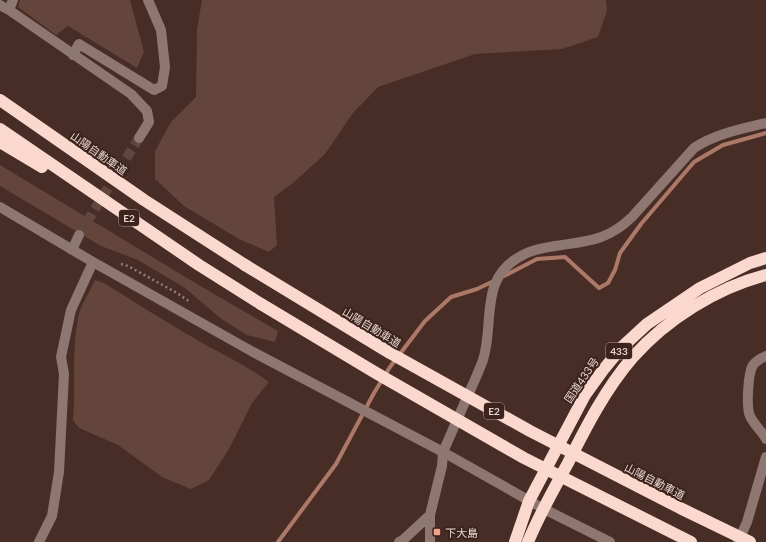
<svg xmlns="http://www.w3.org/2000/svg" width="766" height="542" font-family="Lato,'Noto Sans JP',sans-serif">
<style>
.green{fill:#63453b}
.lines{fill:none;stroke-linecap:round;stroke-linejoin:round}
.stream{stroke:#ac7969;stroke-width:4}
.minor-tunnel{stroke:#5f463e;stroke-width:10;stroke-dasharray:10 5;stroke-linecap:butt}
.path{stroke:#957f78;stroke-width:2.5;stroke-dasharray:2 3;stroke-linecap:butt}
.minor{stroke:#8e7770;stroke-width:10}
.highway{stroke:#fbd8cd;stroke-width:12}
.highway-bridge{stroke:#fbd8cd;stroke-width:12}
.poi-dot{fill:#f39f85;stroke:#3c231c;stroke-width:1.5}
.labels{text-anchor:middle;dominant-baseline:central;stroke-width:4;stroke-linejoin:round;paint-order:stroke}
.shield{fill:#3c231c;stroke:#b29e99;stroke-width:1}
.shield-label{font-size:10px;font-weight:bold;fill:#e5d3ce}
.street-label{font-size:11px;fill:#e5d3ce;stroke:#3c231c}
.poi-label{font-size:11px;fill:#e5d3ce;stroke:#3c231c;text-anchor:start}
</style>
<rect width="100%" height="100%" fill="#472d25"/>
<path class="green" d="M20 0H130L144 52 137 68 68 26 56 35 18 7Z
M202 0H606L607 11 598 37 562 49 475 54 378 87 353 113 325 154 293 183 274 197 277 245 269 252 239 239 184 206 155 179V151L171 122 196 97 197 29Z
M0 165 202 287 278 331 275 342 247 335 220 318 185 288 138 260 101 246 0 186Z
M95 280 104 283C137 304 170 324 204 344 226 356 249 367 269 382L252 403 229 449 209 480 191 489 162 477 118 445 79 428 73 420C76 385 71 349 79 314 82 303 90 291 95 280Z"/>
<g class="lines">
<path class="stream" d="M504 276 537 259 565 257 599 288 608 283 615 270 620 253 641 224 694 162 723 145 766 133
M278 542 336 464 374 393 390 367 425 321 451 297 477 289 496 280"/>
<path class="minor-tunnel" d="M79 235 139 138"/>
<path class="path" d="M121 264 128 266 177 293 190 302"/>
<path class="minor" d="M0 5 9 10 131 94 147 111 149 122 139 138
M9 10 13 0
M73 55 79 44 154 90 162 86 165 67 161 30 148 0
M0 207 93 262 253 352 443 452 544 509 610 542
M72 250 79 235
M766 356C761 358 757 360 753 365 748 373 746 407 750 416 754 425 762 431 766 439
M39 542 52 516 59 472 64 374 61 357 71 310 93 262
M399 542 403 540 430 515 442 466 443 452C452 432 460 413 469 393 474 382 479 371 483 360 495 322 478 277 523 255 533 249 544 248 555 246 588 241 607 241 632 217L694 148C715 134 741 129 766 123
M430 542V515
M738 542 747 522 766 457"/>
<path class="highway" d="M0 100 144 200 245 265
M0 129 199 265 261 304
M0 142 42 167
M515 542 529 501 585 395 603 370 622 347 647 324 700 288 750 263 766 258
M528 542C539 515 554 489 568 463 586 427 606 388 633 357 667 319 716 288 766 275"/>
<path class="highway-bridge" d="M245 265 390 353 530 431 680 508 750 542
M261 304 376 373 524 458 691 542"/>
</g>
<rect class="poi-dot" x="433" y="528" width="8" height="8" rx="2"/>
<g class="labels">
<g class="shield">
<rect x="119" y="210" width="20" height="16" rx="3"/>
<rect x="606" y="343" width="26" height="16" rx="3"/>
<rect x="484" y="403" width="20" height="16" rx="3"/>
</g>
<g class="shield-label">
<text x="129" y="218">E2</text>
<text x="619" y="351">433</text>
<text x="494" y="411">E2</text>
</g>
<g class="street-label">
<text transform="translate(99 153) rotate(35)">山陽自動車道</text>
<text transform="translate(372 327) rotate(31)">山陽自動車道</text>
<text transform="translate(581 380) rotate(-56)">国道433号</text>
<text transform="translate(655 481) rotate(27)">山陽自動車道</text>
</g>
<g class="poi-label">
<text x="445" y="532">下大島</text>
</g>
</g>
</svg>
